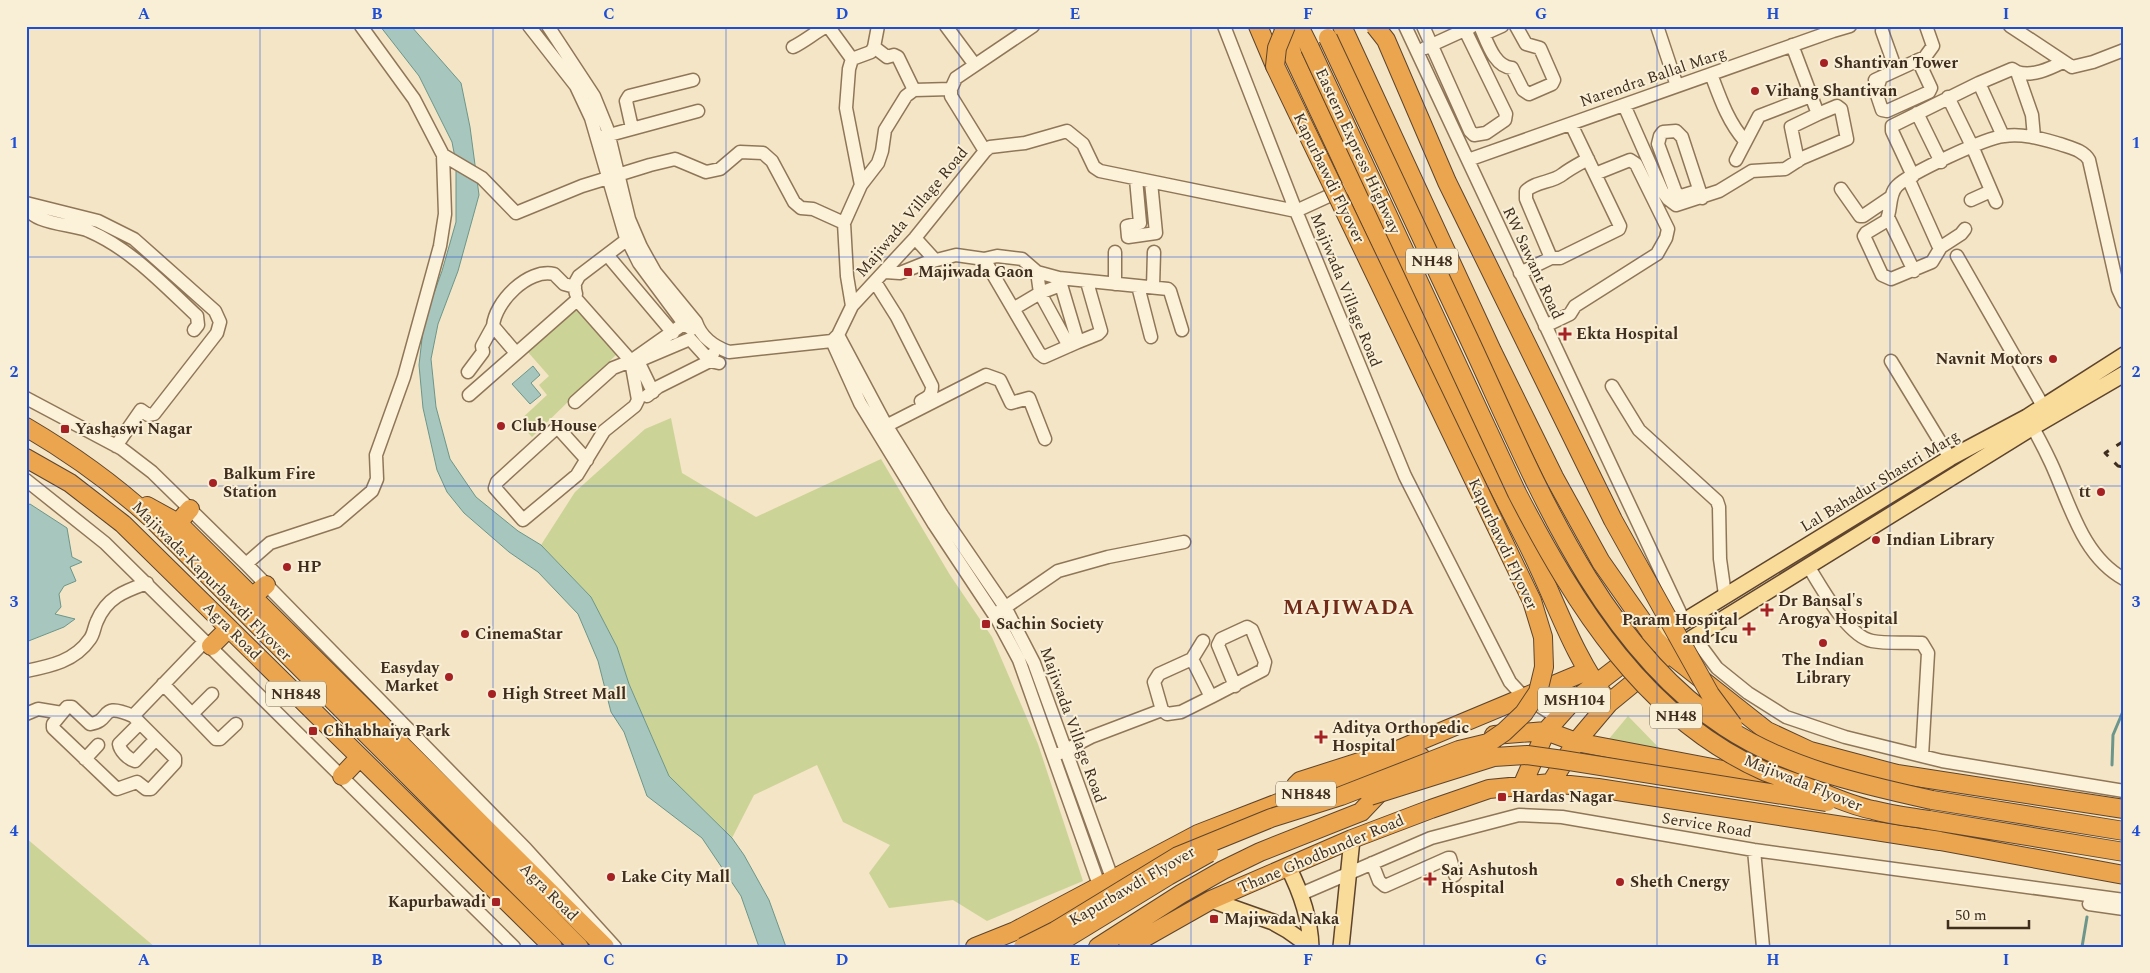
<svg xmlns="http://www.w3.org/2000/svg" width="2150" height="973" font-family="Spectral,serif">
<style>
.green{fill:#ccd397}
.water{fill:#a7c6bd;stroke:#6c968b}
.lines{fill:none;stroke-linecap:round;stroke-linejoin:round}
.stream{stroke:#6c968b;stroke-width:3}
.minor-casing{stroke:#907658;stroke-width:15}
.major-casing{stroke:#5e442d;stroke-width:18}
.highway-casing{stroke:#5e442d;stroke-width:20}
.minor{stroke:#fcf2da;stroke-width:12}
.major{stroke:#f9db9a;stroke-width:15}
.highway{stroke:#eaa54e;stroke-width:18}
.rail{stroke:#3f2e1e;stroke-width:3;stroke-dasharray:9 9;stroke-linecap:butt}
.highway-bridge-casing{stroke:#5e442d;stroke-width:20;stroke-linecap:butt}
.highway-bridge{stroke:#eaa54e;stroke-width:18}
.grid{fill:none;stroke:#1d4ed8;stroke-width:1;stroke-opacity:0.55}
.poi-dot{fill:#a62123;stroke:#f9efd6;stroke-width:2}
.labels{text-anchor:middle;dominant-baseline:central;stroke-width:4;stroke-linejoin:round;paint-order:stroke}
.shield{fill:#f9efd6;stroke:#776855;stroke-width:1}
.shield-label{font-size:15px;font-weight:bold;fill:#3f2e1e}
.poi-label{font-size:16px;font-weight:bold;fill:#3f2e1e;stroke:#f9efd6;text-anchor:start}
.street-label{font-size:16px;fill:#3f2e1e;stroke:#f9efd6}
.district-label{font-size:21px;font-weight:bold;letter-spacing:1px;fill:#712b18;stroke:#f9efd6}
.neatline{fill:none;stroke:#1d4ed8;stroke-width:2}
.grid-label{font-size:16px;text-anchor:middle;font-weight:bold;fill:#1d4ed8}
</style>
<rect width="100%" height="100%" fill="#f3e5c5"/>
<path class="green" d="M579 308 618 353 532 437 518 422 547 395 539 385 549 376 527 351Z
M671 418 682 473 756 517 881 459 950 575 992 637 1038 744 1083 881 987 921 953 900 889 908 869 873 890 845 843 822 817 765 754 795 732 838 669 776 629 684 617 647 591 597 541 545 575 492 645 429Z
M1628 716 1661 750 1608 740Z
M26 838 155 947H26Z"/>
<path class="water" d="M380 26H411L461 83 470 127 479 195 458 271 438 324 431 359 436 407 450 459 476 497 518 531 541 545 591 597 617 647 629 684 669 776 732 838 744 855 769 900 786 947H759L741 896 702 838 647 796 624 732 611 712 598 661 578 614 538 572 509 552 464 513 447 492 437 470 423 408 419 365 424 321 442 271 456 222V163L452 142 419 76Z
M533 366 540 375 531 383 541 395 530 404 512 384Z
M30 504 67 528 72 557 82 562 70 567 76 581 64 586 59 594 61 607 55 614 75 619 64 627 26 642V506Z"/>
<g class="lines">
<path class="stream" d="M2112 765 2113 735 2124 709
M2082 947 2087 917"/>
<g class="minor-casing">
<path id="minor" d="M529 26 576 86 591 118 625 235 639 263 685 325 692 329
M548 26 594 96 607 128 629 219 641 247 655 272 696 322C701 337 715 347 729 352L832 341 838 335 852 306 915 238 985 151 990 147 1025 143 1067 131 1083 144 1094 167 1100 171 1296 211
M828 26 852 59 871 52 874 47 878 26
M946 26 975 65
M1224 26 1296 211 1405 476 1510 682 1521 694 1558 718
M1405 26 1684 621
M1423 26 1470 131 1474 135 1486 133 1505 120 1506 114 1463 26
M1480 26C1487 41 1494 67 1512 68L1523 90 1529 94 1552 84 1554 80 1540 48 1526 44 1516 26
M1657 26 1677 86
M2010 26 2072 67 2093 62 2124 50
M1882 31 1896 70
M1484 34 1502 26
M793 47C805 41 814 33 827 26
M874 47 887 57 894 55 898 57 914 90
M1425 48 1471 27
M2017 72C2032 77 2049 69 2063 62
M1711 74C1720 98 1728 122 1745 141
M1881 77 1876 92 1882 110 1887 111 1929 92 1931 88 1918 60
M1875 80 1925 57 1933 46 1926 26
M1979 83 2012 69 2017 72 2032 115 2034 137
M1948 97 1972 146 1996 202
M1624 105 1662 191 1668 199 1676 205 1719 191 1752 171 1785 169 1802 158 1847 139 1841 109 1837 106 1818 114 1792 45
M1917 113 1941 162
M632 128 626 101 629 96 693 80
M602 137 698 111
M985 151 951 96V89L956 78 1033 26
M443 155 482 178 516 213 582 186 650 165 675 159 706 172 720 169 740 152 763 153 772 161 794 202 801 208 813 209 844 223 847 276 852 306
M1468 160 1833 31 1850 26
M1736 160 1759 116 1811 96
M1798 161 1791 127 1818 114
M1913 176 1892 131V126L1979 83 2003 136
M1908 178 1938 245 1941 247 1961 234 1965 229
M1136 179 1140 223 1127 226 1128 237 1156 233 1151 182
M861 185 878 163 882 151 885 130 906 96 914 90 951 89
M1841 189 1860 216H1863L1891 197
M1694 192 1681 196 1676 193 1658 144 1660 136 1663 132 1676 131 1682 137 1702 198
M1971 200 1991 191
M26 203 98 221 134 239 215 311 220 322 217 333 154 414 148 415 141 410 116 446
M27 204C27 224 74 224 89 231 131 249 165 286 197 316L198 325 194 330
M1296 211 1344 189
M1888 217 1914 271
M844 223 861 185 846 108 849 69 852 59
M915 238 935 260
M1941 247 1932 262 1891 279 1882 275 1864 236 1866 233 1886 221C1892 211 1888 195 1897 186 1910 173 1985 138 2004 136 2023 133 2042 139 2060 144 2071 148 2083 150 2089 160L2118 289 2124 302
M1115 252V284
M608 256 673 333
M1957 256 2043 406
M1551 258 1526 199V191C1536 181 1552 183 1563 174 1571 168 1579 164 1588 159
M984 259 1039 353 1044 357 1078 342
M885 272 900 273 925 263 956 255 984 259 997 256 1022 259 1037 272 1059 278 1168 289 1170 291 1182 330
M1037 272 1040 293 1069 346
M1520 273 1551 258H1560L1619 229 1620 226 1571 124
M1059 278 1078 342 1098 334 1101 331 1087 282
M875 282 897 317 932 386C932 395 929 397 921 401
M1138 286 1151 337
M1153 287 1154 252
M576 294 574 285 579 276 633 235
M1018 306 1040 293 1061 285
M1545 326 1570 314 1575 306 1657 254 1666 238 1668 229 1636 164 1630 160 1595 174
M838 335 886 425 942 515 1005 607 1034 663 1112 878
M832 341 860 403 934 524 997 619 1019 660 1099 885
M516 353 493 326C495 302 528 268 554 274L564 284 575 287
M1891 361 1950 458
M468 372 483 352 482 346 493 326
M1612 386 1639 430 1717 501 1719 507 1720 559 1725 595
M653 392 638 361 690 339 710 361 719 363
M469 395 577 300 631 361 613 368 575 402
M647 396 658 387 710 361 713 354
M26 398 122 449 152 472 246 564 526 849 615 947
M2028 419C2036 433 2044 448 2051 463 2070 504 2082 556 2124 579
M880 429 986 375 1000 380 1011 403 1029 398 1045 439
M587 460 559 429 554 430 497 482 495 488 523 520 577 475 604 431 635 406 638 400 631 361 692 318
M26 480 105 543 514 947
M246 564 270 543 337 521 372 491 377 479 376 455 404 377 440 246 445 214 443 155 414 99 361 26
M1808 566C1821 586 1847 636 1872 641 1888 644 1906 642 1922 643L1928 653 1922 756
M1000 611 1058 571 1108 557 1184 542
M1694 637 1717 668 1748 693 1786 717 1845 737 1942 761 2124 791
M1192 659 1203 641
M26 671C51 666 75 661 90 639 94 634 94 627 97 621 107 597 125 591 147 583
M163 684 216 739H220L236 724
M1211 697 1263 670 1265 662 1252 630 1247 627 1221 639 1218 645 1235 686
M26 714 38 709 62 713
M192 714 212 694
M133 716 175 758V763L151 789H146L137 782 117 789 53 728V724L67 707H72L90 724C113 721 98 701 133 716L205 641
M140 723 119 744C120 751 128 759 135 761L156 739
M1058 754 1091 737 1162 710 1167 714 1181 712 1211 697 1192 659 1159 674 1154 682 1162 710
M85 759 98 745
M1754 850 1763 947
M1372 863 1379 881 1385 886 1448 858H1450L1455 875
M1301 894 1431 838 1519 815 1562 817 1754 850 2124 900
M2089 904 2124 909"/>
</g>
<g class="major-casing">
<path id="major" d="M1655 639 1950 458 2027 417 2124 355
M1673 650 2033 427 2124 374
M1288 867C1301 892 1310 918 1311 947
M1211 900 1273 922 1287 930 1311 947
M1341 947 1352 839"/>
</g>
<g class="highway-casing">
<path id="highway" d="M1258 26 1275 66
M1283 26 1293 56C1370 219 1444 383 1527 543 1555 598 1571 653 1609 703
M1299 26 1310 48
M1342 26 1492 351 1554 477 1601 562 1655 639 1672 656 1767 731 1810 751 1897 774 2124 809
M26 427C72 454 114 484 153 520L579 947
M26 458 70 483 123 524 553 947
M147 506 178 523 605 947
M178 523 190 509
M252 597 266 585
M211 646 229 628
M1494 735 1546 731 1576 742 1770 779
M342 776 360 757
M1551 783 1576 742 1609 703 1665 657
M1522 786 1546 731 1571 703 1652 641
M1292 799 1296 785 1300 781 1400 749 1587 671
M1932 800 2124 831
M1929 820 2124 852
M975 947 1015 931 1198 834 1278 803 1421 757
M1098 947 1181 894 1223 870 1260 852 1361 812 1379 793
M1128 947 1211 900 1352 839 1431 809 1489 789 1551 783 1598 788 1940 841 2124 875"/>
</g>
<use href="#minor" class="minor"/>
<use href="#major" class="major"/>
<use href="#highway" class="highway"/>
<path class="rail" d="M2124 441 2105 453 2118 466 2124 467"/>
<g class="highway-bridge-casing">
<path id="highway-bridge" d="M1375 26 1386 40 1447 182 1613 520 1710 694 1733 725
M1328 38C1375 139 1422 240 1470 341 1533 476 1596 642 1725 727 1787 768 1860 784 1932 800
M1310 48 1517 493C1575 605 1645 719 1766 772 1781 778 1797 783 1812 789 1832 796 1852 806 1873 810 1891 815 1910 817 1929 820
M1370 796 1494 757 1527 755 1563 760 1827 802
M1023 947 1055 931 1178 856 1271 818 1341 796 1459 750 1488 743 1504 732 1524 713 1538 692 1544 667 1543 637 1532 601 1275 66 1277 48 1286 26
M1052 947 1168 876 1209 853"/>
</g>
<use href="#highway-bridge" class="highway-bridge"/>
</g>
<path class="grid" d="M260 26V947M493 26V947M726 26V947M959 26V947M1191 26V947M1424 26V947M1657 26V947M1890 26V947M26 257H2124M26 486H2124M26 716H2124"/>
<g class="poi-dot">
<circle cx="1824" cy="63" r="5"/>
<circle cx="1755" cy="91" r="5"/>
<rect x="903" y="267" width="10" height="10" rx="2.5"/>
<path d="M1562.5 326.5h5v5h5v5h-5v5h-5v-5h-5v-5h5z"/>
<circle cx="2053" cy="359" r="5"/>
<circle cx="501" cy="426" r="5"/>
<rect x="60" y="424" width="10" height="10" rx="2.5"/>
<circle cx="213" cy="483" r="5"/>
<circle cx="2101" cy="492" r="5"/>
<circle cx="1876" cy="540" r="5"/>
<circle cx="287" cy="567" r="5"/>
<path d="M1764.5 602.5h5v5h5v5h-5v5h-5v-5h-5v-5h5z"/>
<rect x="981" y="619" width="10" height="10" rx="2.5"/>
<path d="M1746.5 621.5h5v5h5v5h-5v5h-5v-5h-5v-5h5z"/>
<circle cx="465" cy="634" r="5"/>
<circle cx="1823" cy="643" r="5"/>
<circle cx="449" cy="677" r="5"/>
<circle cx="492" cy="694" r="5"/>
<rect x="308" y="726" width="10" height="10" rx="2.5"/>
<path d="M1318.5 729.5h5v5h5v5h-5v5h-5v-5h-5v-5h5z"/>
<rect x="1497" y="792" width="10" height="10" rx="2.5"/>
<circle cx="611" cy="877" r="5"/>
<path d="M1427.5 871.5h5v5h5v5h-5v5h-5v-5h-5v-5h5z"/>
<circle cx="1620" cy="882" r="5"/>
<rect x="491" y="897" width="10" height="10" rx="2.5"/>
<rect x="1209" y="914" width="10" height="10" rx="2.5"/>
</g>
<g class="labels">
<g class="shield">
<rect x="1406" y="248.5" width="52" height="25" rx="4"/>
<rect x="266" y="681.5" width="60" height="25" rx="4"/>
<rect x="1538" y="687.5" width="72" height="25" rx="4"/>
<rect x="1650" y="703.5" width="52" height="25" rx="4"/>
<rect x="1276" y="781.5" width="60" height="25" rx="4"/>
</g>
<g class="shield-label">
<text x="1432" y="261">NH48</text>
<text x="296" y="694">NH848</text>
<text x="1574" y="700">MSH104</text>
<text x="1676" y="716">NH48</text>
<text x="1306" y="794">NH848</text>
</g>
<g class="poi-label">
<text x="1834" y="63">Shantivan Tower</text>
<text x="1765" y="91">Vihang Shantivan</text>
<text x="918" y="272">Majiwada Gaon</text>
<text x="1576" y="334">Ekta Hospital</text>
<text x="2043" y="359" text-anchor="end">Navnit Motors</text>
<text x="511" y="426">Club House</text>
<text x="75" y="429">Yashaswi Nagar</text>
<text x="223" y="474">Balkum Fire<tspan x="223" dy="18">Station</tspan></text>
<text x="2091" y="492" text-anchor="end">tt</text>
<text x="1886" y="540">Indian Library</text>
<text x="297" y="567">HP</text>
<text x="1778" y="601">Dr Bansal's<tspan x="1778" dy="18">Arogya Hospital</tspan></text>
<text x="1738" y="620" text-anchor="end">Param Hospital<tspan x="1738" dy="18">and Icu</tspan></text>
<text x="996" y="624">Sachin Society</text>
<text x="475" y="634">CinemaStar</text>
<text x="1823" y="660" text-anchor="middle">The Indian<tspan x="1823" dy="18">Library</tspan></text>
<text x="439" y="668" text-anchor="end">Easyday<tspan x="439" dy="18">Market</tspan></text>
<text x="502" y="694">High Street Mall</text>
<text x="1332" y="728">Aditya Orthopedic<tspan x="1332" dy="18">Hospital</tspan></text>
<text x="323" y="731">Chhabhaiya Park</text>
<text x="1512" y="797">Hardas Nagar</text>
<text x="1441" y="870">Sai Ashutosh<tspan x="1441" dy="18">Hospital</tspan></text>
<text x="621" y="877">Lake City Mall</text>
<text x="1630" y="882">Sheth Cnergy</text>
<text x="486" y="902" text-anchor="end">Kapurbawadi</text>
<text x="1224" y="919">Majiwada Naka</text>
</g>
<g class="street-label">
<text transform="translate(1653 77) rotate(-19)">Narendra Ballal Marg</text>
<text transform="translate(1358 151) rotate(65)">Eastern Express Highway</text>
<text transform="translate(1329 178) rotate(64)">Kapurbawdi Flyover</text>
<text transform="translate(912 212) rotate(-50)">Majiwada Village Road</text>
<text transform="translate(1533 263) rotate(65)">RW Sawant Road</text>
<text transform="translate(1346 290) rotate(68)">Majiwada Village Road</text>
<text transform="translate(1880 481) rotate(-31)">Lal Bahadur Shastri Marg</text>
<text transform="translate(1503 544) rotate(65)">Kapurbawdi Flyover</text>
<text transform="translate(212 581) rotate(45)">Majiwada-Kapurbawdi Flyover</text>
<text transform="translate(232 631) rotate(45)">Agra Road</text>
<text transform="translate(1073 725) rotate(70)">Majiwada Village Road</text>
<text transform="translate(1803 783) rotate(22)">Majiwada Flyover</text>
<text transform="translate(1707 825) rotate(9)">Service Road</text>
<text transform="translate(1321 854) rotate(-23)">Thane Ghodbunder Road</text>
<text transform="translate(1132 886) rotate(-30)">Kapurbawdi Flyover</text>
<text transform="translate(549 892) rotate(45)">Agra Road</text>
</g>
<g class="district-label">
<text x="1349" y="608">MAJIWADA</text>
</g>
</g>
<rect width="2150" height="973" fill="none" stroke="#f9efd6" stroke-width="55"/>
<path d="M1948 920v8h81v-8" fill="none" stroke="#3f2e1e" stroke-width="2.5"/>
<text x="1955" y="920" font-size="15" fill="#3f2e1e" stroke="#f9efd6" stroke-width="4" paint-order="stroke">50 m</text>
<rect x="28" y="28" width="2094" height="918" class="neatline"/>
<g class="grid-label">
<text x="144" y="19">A</text>
<text x="377" y="19">B</text>
<text x="609" y="19">C</text>
<text x="842" y="19">D</text>
<text x="1075" y="19">E</text>
<text x="1308" y="19">F</text>
<text x="1541" y="19">G</text>
<text x="1773" y="19">H</text>
<text x="2006" y="19">I</text>
<text x="14" y="148">1</text>
<text x="2136" y="148">1</text>
<text x="14" y="377">2</text>
<text x="2136" y="377">2</text>
<text x="14" y="607">3</text>
<text x="2136" y="607">3</text>
<text x="14" y="836">4</text>
<text x="2136" y="836">4</text>
<text x="144" y="965">A</text>
<text x="377" y="965">B</text>
<text x="609" y="965">C</text>
<text x="842" y="965">D</text>
<text x="1075" y="965">E</text>
<text x="1308" y="965">F</text>
<text x="1541" y="965">G</text>
<text x="1773" y="965">H</text>
<text x="2006" y="965">I</text>
</g>
</svg>
